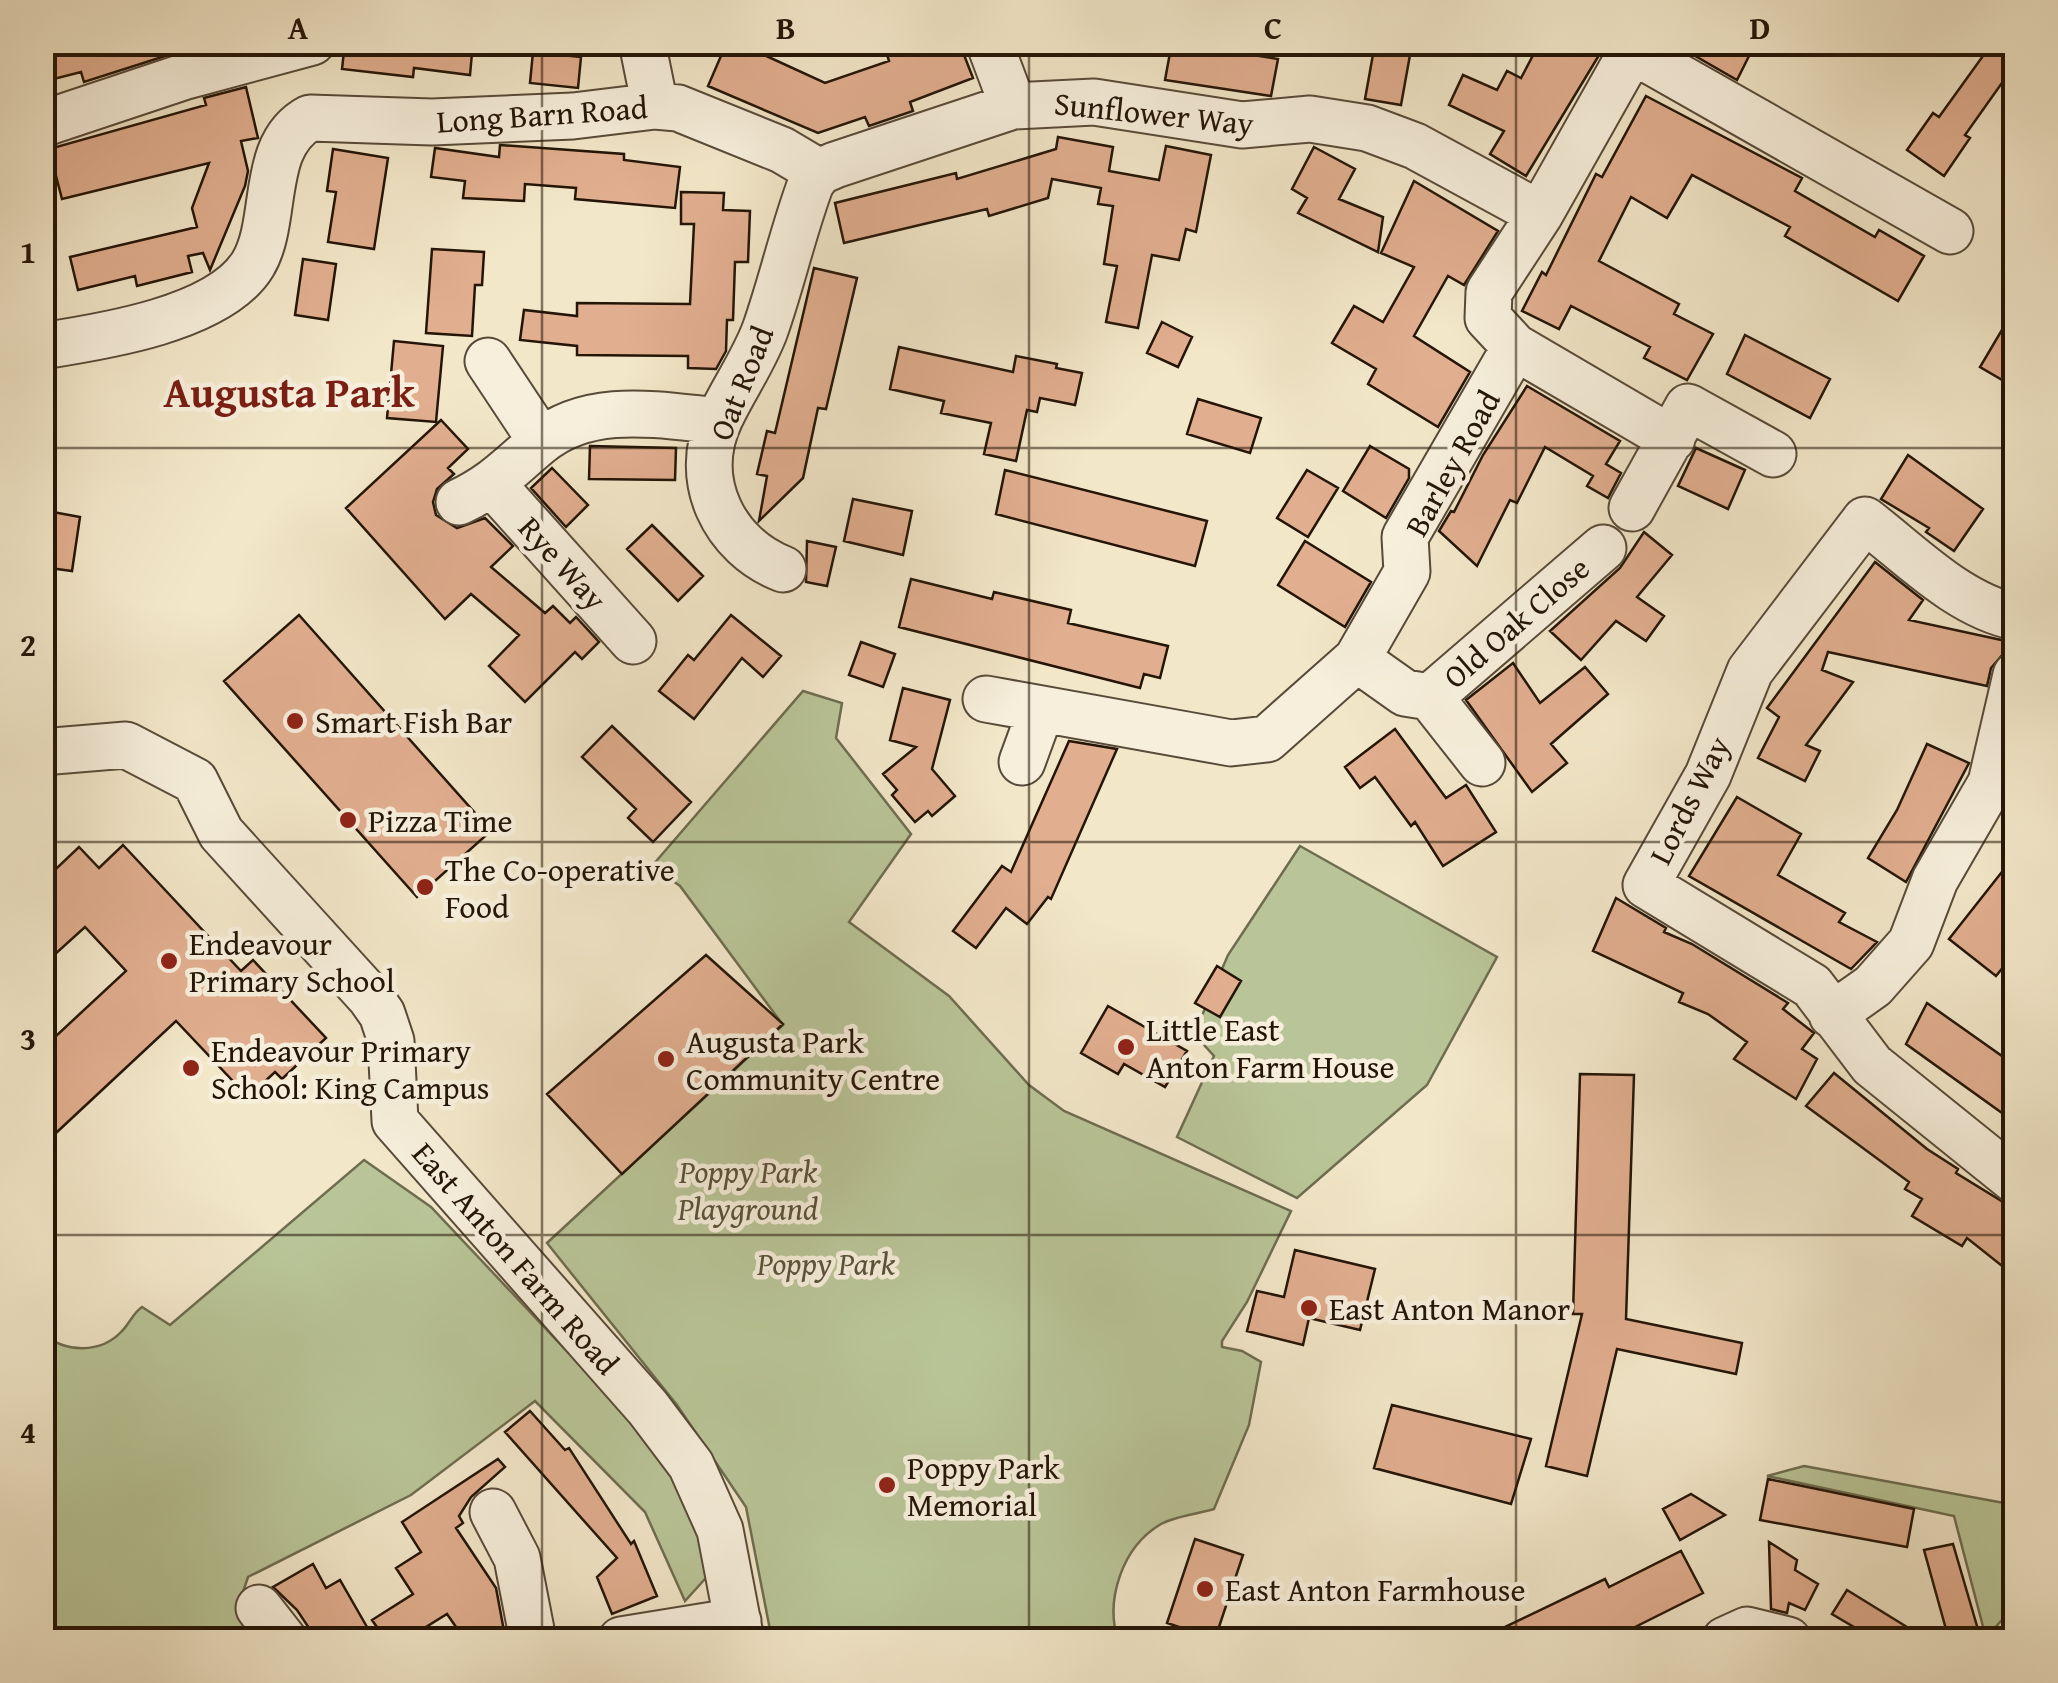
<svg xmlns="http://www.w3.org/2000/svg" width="2058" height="1683" font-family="'Gentium Book Plus',serif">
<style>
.green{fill:#b9c598;stroke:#6e6d50;stroke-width:2.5}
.building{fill:#e1ae8f;stroke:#241507;stroke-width:2.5}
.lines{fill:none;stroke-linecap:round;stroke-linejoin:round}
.minor-casing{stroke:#584a38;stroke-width:49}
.minor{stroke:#f7efdc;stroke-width:45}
.grid{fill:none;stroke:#241507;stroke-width:2.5;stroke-opacity:0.55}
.poi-dot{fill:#8f2418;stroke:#f7efdc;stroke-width:4}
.labels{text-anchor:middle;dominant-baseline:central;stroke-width:9;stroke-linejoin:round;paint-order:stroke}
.street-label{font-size:32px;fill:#241507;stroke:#f7efdc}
.poi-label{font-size:32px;fill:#241507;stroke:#f7efdc;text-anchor:start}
.park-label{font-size:32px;font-style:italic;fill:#58533a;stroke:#f7efdc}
.district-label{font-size:42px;font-weight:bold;fill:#7a1f14;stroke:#f7efdc}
.neatline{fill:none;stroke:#241507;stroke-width:4}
.grid-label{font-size:32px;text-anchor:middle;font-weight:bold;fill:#241507}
</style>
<rect width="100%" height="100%" fill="#f2e7c9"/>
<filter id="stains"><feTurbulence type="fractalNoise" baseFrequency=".002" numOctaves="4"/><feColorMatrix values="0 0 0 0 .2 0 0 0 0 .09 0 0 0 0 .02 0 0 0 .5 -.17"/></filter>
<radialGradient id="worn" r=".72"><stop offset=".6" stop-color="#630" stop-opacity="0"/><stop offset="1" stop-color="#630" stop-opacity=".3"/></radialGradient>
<path class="green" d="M803 691 842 703 836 738 911 834 849 922 949 996 1029 1085 1064 1111 1291 1211 1247 1302 1222 1341V1347L1242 1351 1261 1362 1249 1425 1214 1509C1198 1514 1175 1516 1161 1524 1122 1547 1105 1600 1118 1640H772L746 1507 677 1405 547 1243 783 1025 680 886 652 866Z
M1300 846 1497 957 1427 1085 1297 1198 1177 1137 1214 1056 1194 1034 1228 955Z
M364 1160 431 1207 661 1451 713 1570 685 1601 645 1512 535 1401 411 1495 248 1577 239 1604 269 1640H43L42 1333C65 1353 101 1354 122 1331 130 1323 133 1313 142 1307L170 1325Z
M1804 1466 2015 1505V1605L1986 1638 1954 1516 1767 1476Z"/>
<path class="building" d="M42 42H206V43L84 82 81 72 42 82Z
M345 42H473L470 75 414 68 413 77 342 69Z
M727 42H770L762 54 825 83 889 61 883 42H959L973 78 910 102 913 111 869 126 865 117 818 133 708 86Z
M1172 42 1278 59 1271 96 1165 80Z
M1561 42H1607L1526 176 1490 154 1504 131 1449 105 1463 75 1497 90 1507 71 1521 78 1539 44 1556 53Z
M1671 42H1756L1737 80Z
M1993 42H2016V88L2004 80 1965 135 1970 138 1944 176 1907 150 1933 113 1939 117Z
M1374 49 1410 55 1401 105 1365 99Z
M533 52 581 57 578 88 530 83Z
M246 87 258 138 241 141 248 171 245 186 210 270 203 253 188 256 192 272 137 286 135 276 78 290 70 257 197 227 192 208 209 163 62 199 49 149 206 105 204 98Z
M1646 96 1802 178 1795 191 1875 237 1879 230 1924 256 1898 301 1785 236 1790 227 1692 175 1667 218 1631 197 1599 261 1679 304 1674 314 1713 334 1687 380 1644 358 1650 347 1571 306 1559 329 1522 311 1542 272 1546 275 1596 174 1602 177Z
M1058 137 1113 147 1109 171 1159 180 1166 146 1211 155 1196 232 1186 229 1179 260 1152 255 1138 328 1106 322 1117 266 1104 264 1113 206 1098 204 1101 188 1052 179 1048 198 989 216 987 209 844 243 835 203 956 173 957 179 1056 149Z
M500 145 624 154V160L680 167 675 208 575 199 576 188 525 184 524 201 463 198 465 181 431 177 435 148 499 157Z
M1314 147 1355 169 1339 199 1383 217 1378 252 1298 213 1307 198 1292 189Z
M333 149 388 158 374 249 328 242 336 192 327 191Z
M1414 181 1498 231 1464 285 1448 276 1414 336 1470 372 1438 427 1368 384 1376 369 1332 343 1354 306 1383 322 1414 267 1381 253Z
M681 192 724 193 723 210 750 211 748 262H735L733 320H727L726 351 716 369 688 368V356L577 355V346L520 340 524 310 577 316V303L690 304 694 224H681Z
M432 249 484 252 482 285H475L472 336 426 333Z
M303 259 336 264 328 320 295 315Z
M814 268 857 278 826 409 818 408 803 478 759 521 767 476 757 474 767 431 775 433Z
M2016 306V388L1980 367Z
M1162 322 1192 337 1178 367 1147 353Z
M1745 335 1830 379 1810 418 1727 374Z
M394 341 443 346 436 422 387 418Z
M899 347 1013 372 1016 356 1057 364 1056 368 1082 373 1075 405 1040 398 1037 412 1027 410 1016 461 984 454 991 423 941 413 944 401 890 389Z
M1527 386 1620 441 1606 464 1621 473 1608 498 1587 486 1593 476 1545 447 1517 503 1510 500 1477 566 1439 531 1451 511 1454 512 1483 455Z
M1198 399 1261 418 1250 453 1187 434Z
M441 420 468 449 448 468 454 474 437 489 433 502 436 515 457 528 485 518 513 546 491 567 545 613 553 606 570 623 576 617 599 642 582 659 575 652 525 702 489 666 519 635 471 594 445 619 346 508Z
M590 446 676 448 675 480 589 479Z
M1370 446 1409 469V478L1386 518 1343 491Z
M1696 448 1745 470 1728 509 1678 486Z
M1908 455 1983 509 1954 551 1926 532 1929 528 1881 499Z
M552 468 588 505 566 527 531 488Z
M1005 470 1207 521 1195 566 996 514Z
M1307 470 1338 488 1308 537 1277 518Z
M853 499 912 511 903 555 844 541Z
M42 510 80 517 72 571 42 567Z
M652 525 703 576 678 601 627 549Z
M1644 532 1672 555 1637 597 1664 616 1646 641 1616 621 1581 660 1550 631 1620 568Z
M807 541 836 547 827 586 806 582Z
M1305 541 1371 582 1345 627 1278 585Z
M1875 562 1923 600 1909 620 2006 641 2004 653 1991 668 1987 686 1828 652 1822 670 1853 682 1806 745 1820 751 1805 781 1758 758 1779 717 1767 708Z
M911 579 992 599 994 592 1071 610 1068 623 1168 646 1160 678 1144 674 1140 688 899 627Z
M299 615 491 831 417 897 224 681Z
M731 615 781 656 763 677 742 658 694 719 659 691 688 655 694 660Z
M861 642 895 654 883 687 849 675Z
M1513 663 1540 703 1585 667 1608 694 1551 744 1567 763 1532 792 1466 700Z
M903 688 950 700 932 769 955 796 932 816 928 811 915 822 892 795 897 790 883 774 916 747 890 740Z
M612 726 691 802 653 842 628 818 636 809 582 757Z
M1395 729 1446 798 1466 785 1496 832 1443 866 1415 822 1411 826 1375 777 1360 788 1345 767Z
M1069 741 1117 749 1051 899 1048 897 1027 924 1006 908 976 948 953 931 1002 866 1011 872Z
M1927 744 1969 763 1906 882 1868 858 1897 810Z
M1737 797 1801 834 1778 875 1845 913 1839 922 1877 942 1851 969 1689 876Z
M123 845 241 971 253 960 326 1038 282 1079 275 1072 248 1097 176 1021 42 1146V1049L126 971 85 927 42 966V853L57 868 79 847 99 868Z
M2016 854V951L1996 976 1949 939Z
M1616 898 1666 928 1664 932 1692 944 1788 1003 1783 1009 1814 1033 1802 1049 1817 1059 1796 1099 1734 1059 1747 1042 1708 1014 1679 1002 1683 993 1593 951Z
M706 955 783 1024 622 1174 547 1094Z
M1217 966 1241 981 1220 1017 1195 1003Z
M1927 1003 2016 1066V1123L1906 1044Z
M1108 1006 1187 1051 1165 1087 1124 1064 1118 1074 1081 1053Z
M1834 1073 1927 1149 1958 1169 1956 1173 2016 1210V1277L1967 1238 1962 1246 1912 1216 1922 1199 1905 1189 1909 1182 1806 1106Z
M1580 1074 1634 1075 1626 1319 1742 1343 1736 1374 1617 1349 1587 1476 1546 1466 1582 1314H1573Z
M1295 1250 1375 1269 1360 1330 1309 1318 1303 1345 1247 1331 1257 1291 1284 1297Z
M1392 1405 1531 1439 1511 1504 1374 1468Z
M530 1411 565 1450 569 1448 631 1544 634 1541 657 1596 612 1614 597 1577 617 1558 505 1432Z
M498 1459 505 1467 471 1497 459 1516 463 1523 456 1528 496 1588 504 1631 489 1640H465L447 1614 405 1640H386L372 1620 413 1594 396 1568 421 1552 402 1522Z
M1768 1479 1914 1509 1907 1547 1760 1520Z
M1691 1494 1725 1515 1680 1540 1663 1509Z
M1195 1539 1243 1555 1215 1639 1167 1623Z
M1769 1542 1797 1560 1795 1570 1818 1584 1805 1610 1789 1603 1787 1613 1771 1609Z
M1953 1544 1977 1626 1969 1640H1949L1924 1550Z
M1681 1551 1703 1593 1609 1640H1478L1605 1579 1609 1587Z
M313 1564 326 1588 340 1580 367 1627 348 1640H317L297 1610 273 1587Z
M1847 1590 1928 1640H1876L1832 1614Z"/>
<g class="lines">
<g class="minor-casing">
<path id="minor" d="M642 42 655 106
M989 42 1013 106
M1633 51 1950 231
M42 124 186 76 312 42
M42 346C101 337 220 319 253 264 279 221 259 145 310 118L432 122 573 116 655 106 678 108 782 150 819 172
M1515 347 1672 439
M488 361 541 441
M494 486 633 641
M459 502C495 485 510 467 539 443 589 401 658 415 718 421
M1632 508 1688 407 1773 454
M783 569C724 546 691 480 720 418 734 388 753 362 765 330 782 282 793 231 811 183L819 172 835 165 1013 106 1094 102 1242 125 1310 119 1367 128 1415 146 1540 214
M2016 617C1958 605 1911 555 1865 520L1750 671 1708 775 1646 885 1812 986 1872 1065 2016 1181
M1357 659 1405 693 1430 697 1482 763
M1430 697 1603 548
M986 699 1231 743 1267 739 1357 659 1407 572 1405 537 1515 347 1488 318 1489 292 1540 214 1637 42
M42 752 126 745 195 781 221 833 370 997 382 1014 391 1041 395 1121 648 1408 691 1465 720 1530 741 1640
M1022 762 1041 710
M1832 1015 1873 986 1911 943 1935 880 1991 783 2016 675
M493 1512 517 1558 533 1640
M259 1608 284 1640
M621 1640 738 1621
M1725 1640 1747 1630 1788 1640"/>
</g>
<use href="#minor" class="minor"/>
</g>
<path class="grid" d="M542 42V1640M1029 42V1640M1516 42V1640M42 448H2016M42 842H2016M42 1235H2016"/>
<g class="poi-dot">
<circle cx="295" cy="721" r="10"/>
<circle cx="348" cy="820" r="10"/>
<circle cx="425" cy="887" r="10"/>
<circle cx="169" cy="961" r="10"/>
<circle cx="1126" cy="1047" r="10"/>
<circle cx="666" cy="1059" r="10"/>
<circle cx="191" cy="1068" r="10"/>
<circle cx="1309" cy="1308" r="10"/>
<circle cx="887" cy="1485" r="10"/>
<circle cx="1205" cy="1589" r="10"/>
</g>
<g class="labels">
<g class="street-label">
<text transform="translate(1154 113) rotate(6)">Sunflower Way</text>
<text transform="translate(542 114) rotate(-4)">Long Barn Road</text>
<text transform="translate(741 383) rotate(-68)">Oat Road</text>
<text transform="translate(1452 463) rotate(-61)">Barley Road</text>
<text transform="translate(563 563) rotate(48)">Rye Way</text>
<text transform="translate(1516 622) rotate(-41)">Old Oak Close</text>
<text transform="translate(1689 800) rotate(-63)">Lords Way</text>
<text transform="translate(516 1258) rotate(49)">East Anton Farm Road</text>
</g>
<g class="poi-label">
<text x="315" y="721">Smart Fish Bar</text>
<text x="368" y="820">Pizza Time</text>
<text x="445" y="869">The Co-operative<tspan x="445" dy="37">Food</tspan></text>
<text x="189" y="943">Endeavour<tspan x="189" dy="37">Primary School</tspan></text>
<text x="1146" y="1029">Little East<tspan x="1146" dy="37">Anton Farm House</tspan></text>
<text x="686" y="1041">Augusta Park<tspan x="686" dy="37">Community Centre</tspan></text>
<text x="211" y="1050">Endeavour Primary<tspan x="211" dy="37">School: King Campus</tspan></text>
<text x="1329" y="1308">East Anton Manor</text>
<text x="907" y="1467">Poppy Park<tspan x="907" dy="37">Memorial</tspan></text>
<text x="1225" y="1589">East Anton Farmhouse</text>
</g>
<g class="park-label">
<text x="748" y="1171">Poppy Park<tspan x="748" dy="37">Playground</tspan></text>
<text x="826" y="1263">Poppy Park</text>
</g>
<g class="district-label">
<text x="289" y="391">Augusta Park</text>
</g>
</g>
<rect width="2058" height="1683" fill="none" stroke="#f2e7c9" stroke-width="110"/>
<rect x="55" y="55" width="1948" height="1573" class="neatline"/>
<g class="grid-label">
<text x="298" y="39">A</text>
<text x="786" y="39">B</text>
<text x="1273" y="39">C</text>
<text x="1760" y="39">D</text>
<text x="28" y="263">1</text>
<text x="28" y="656">2</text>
<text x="28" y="1050">3</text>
<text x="28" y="1443">4</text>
</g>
<rect width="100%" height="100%" filter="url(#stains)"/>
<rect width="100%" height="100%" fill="url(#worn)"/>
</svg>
